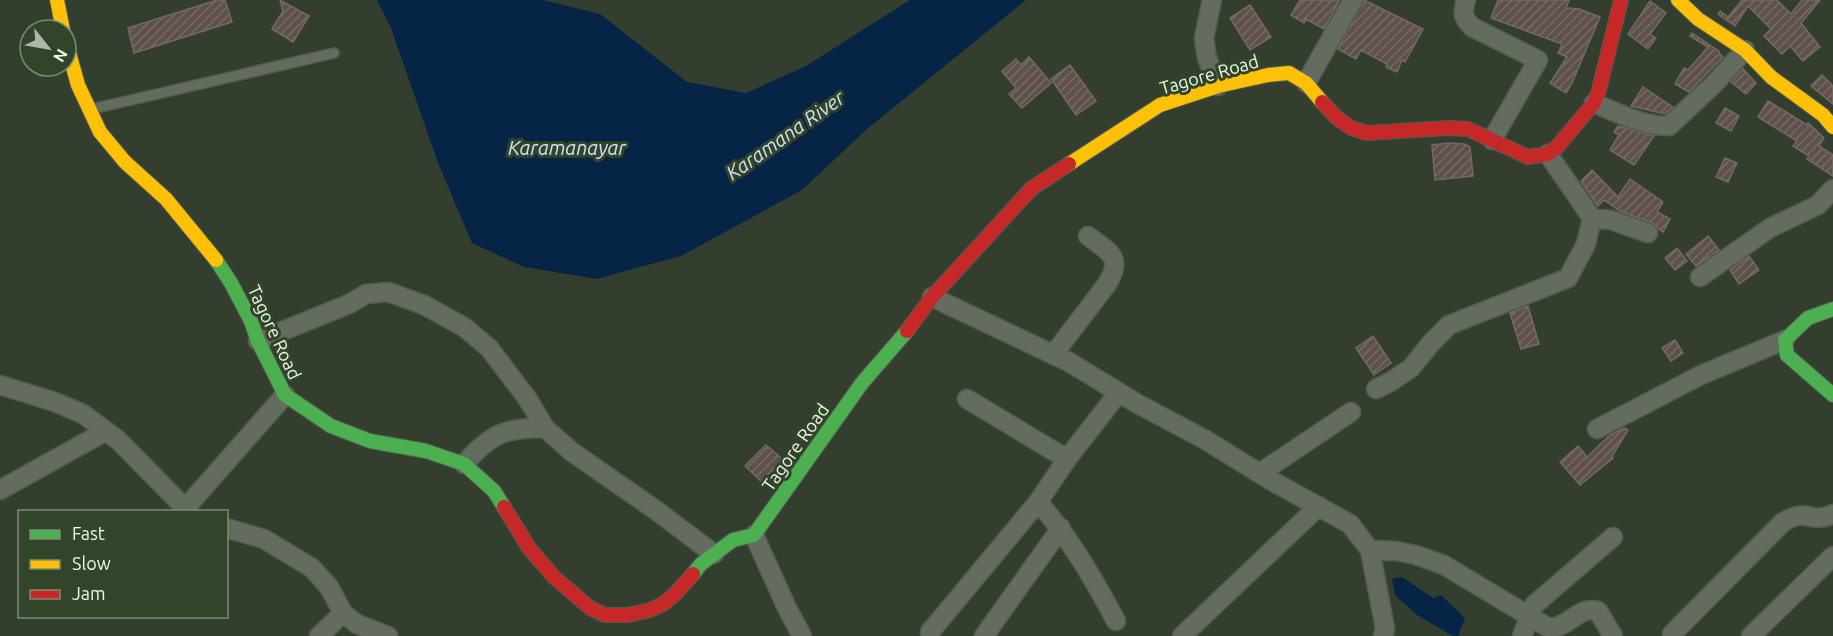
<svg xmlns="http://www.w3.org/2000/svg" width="1833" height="636" font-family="Ubuntu,sans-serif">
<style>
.water{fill:#062446}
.building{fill:url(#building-hatch);stroke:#6f6b65;stroke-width:1.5}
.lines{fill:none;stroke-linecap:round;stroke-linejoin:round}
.lane-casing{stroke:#525b4e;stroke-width:12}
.street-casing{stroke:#525b4e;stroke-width:21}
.fast-casing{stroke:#525b4e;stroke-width:16}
.slow-casing{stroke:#525b4e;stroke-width:16}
.jam-casing{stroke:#525b4e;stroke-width:16}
.lane{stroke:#646b5f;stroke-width:9}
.street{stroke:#646b5f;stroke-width:18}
.fast{stroke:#4caf50;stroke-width:14}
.slow{stroke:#ffc107;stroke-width:14}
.jam{stroke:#c62828;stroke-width:14}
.labels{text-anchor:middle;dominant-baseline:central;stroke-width:6;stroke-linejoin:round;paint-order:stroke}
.street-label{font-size:18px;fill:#ecf8e7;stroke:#324429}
.water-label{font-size:20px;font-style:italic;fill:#d2e1f7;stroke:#324429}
</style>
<defs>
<pattern id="building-hatch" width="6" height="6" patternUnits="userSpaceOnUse" patternTransform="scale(1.5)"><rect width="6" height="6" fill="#5f504c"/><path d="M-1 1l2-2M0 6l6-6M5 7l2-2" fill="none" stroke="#766a66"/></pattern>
</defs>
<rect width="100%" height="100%" fill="#343e2f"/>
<path class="water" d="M377 0H543L600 14 687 82 746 93 806 66 910 0H1026L867 129 802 190 681 256 596 279 524 267 472 243 438 163 391 28Z
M1402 577 1433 598 1441 595 1465 618 1458 636H1453L1417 615 1395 595 1392 579Z"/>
<path class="building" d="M217 0H225L232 22 134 53 128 28Z
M280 0 309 16 293 42 272 29 283 11Z
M1300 0H1338L1339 1 1324 29 1306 19 1304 23 1291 15Z
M1364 0 1423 29 1405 62 1402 60 1397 72 1386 67 1387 64 1361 50 1356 59 1338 49Z
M1498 0H1569L1566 8 1579 9 1600 17 1572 83 1566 93 1550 83 1567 57 1558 53 1562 44 1491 18Z
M1742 0H1777L1791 14 1802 0H1820L1801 23 1820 47 1803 61 1790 46 1782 54 1764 36 1771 29 1748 6 1735 26 1718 14 1720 11 1728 17Z
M1650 1 1666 13 1650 34 1656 38 1648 49 1628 34Z
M1250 5 1271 37 1250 50 1230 18Z
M1692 33 1719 51 1718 52 1723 57 1689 92 1675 84 1684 68 1688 70 1708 47 1690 36Z
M1029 57 1051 83 1022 108 1009 94 1016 88 1002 71 1016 59 1021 65Z
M1070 65 1096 101 1076 115 1051 79Z
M1743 69 1756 83 1746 94 1731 82Z
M1822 75 1833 86V104L1811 86Z
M1643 87 1673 107 1672 108 1665 114 1631 106Z
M1768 101 1807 125 1808 123 1824 138 1819 146 1833 155V176L1807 159 1809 156 1793 146 1797 141 1758 117Z
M1725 108 1739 116 1731 131 1716 123Z
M1618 126 1654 136 1634 165 1610 150 1619 135 1614 132Z
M1450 143 1464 144 1470 147 1473 176 1435 180 1432 145Z
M1725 158 1737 163 1728 182 1716 177Z
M1592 170 1618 197 1630 179 1663 202 1657 212 1670 219 1663 232 1652 223 1620 211 1604 200 1598 206 1581 181Z
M1708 236 1719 250 1696 266 1686 254Z
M1677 248 1687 261 1675 270 1665 258Z
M1749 256 1759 270 1739 284 1730 270Z
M1528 306 1539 344 1521 349 1510 313Z
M1373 336 1391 363 1374 375 1356 348Z
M1675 340 1683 353 1671 361 1662 348Z
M1624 428 1628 430 1612 456 1613 458 1580 485 1560 462 1578 446 1587 457 1610 435Z
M766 445 787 463 767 487 745 466Z"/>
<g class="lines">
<g class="lane-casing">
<path id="lane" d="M92 109 334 53"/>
</g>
<g class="street-casing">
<path id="street" d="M1212 0 1204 38 1207 58 1218 86
M1466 0C1462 13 1463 18 1472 27L1538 60 1492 140
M1306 83 1353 0
M1594 103C1618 113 1642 126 1669 126L1714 84 1745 50
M1592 218 1611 220 1648 233
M1700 277 1770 228 1818 205 1833 189
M932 297 1069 362 1138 404 1204 439 1272 481 1350 524 1370 550 1385 628 1383 636
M258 341 349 304 366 294 388 292 424 305 464 327 489 348 527 398 545 428 572 452 657 511 714 554
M1053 355 1107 284C1124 257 1109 252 1088 236
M0 385 55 402 83 414 118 440 189 512
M1376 389 1390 382 1411 368 1431 343 1449 325 1568 278 1586 244 1592 218 1548 154
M967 399 1067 459
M1597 429 1701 375 1785 340
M464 464C492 433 504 428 545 428
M1260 473 1351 412
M0 490 106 431
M1038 502C1070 538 1093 578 1116 621
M182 512 285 395
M226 528 264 539 312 568 329 587 343 613 357 624 388 636
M754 535 787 608 802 636
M1370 550 1396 551 1416 555 1444 565 1549 628C1569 628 1579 605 1598 611L1613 636
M930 632 1038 502 1067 459 1119 392
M1672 634 1782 523C1807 506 1810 525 1833 514
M319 636 343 613
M984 636 1061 528
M1182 636 1319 506
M1522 636 1534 605 1613 537
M1751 636 1833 556"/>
</g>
<g class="fast-casing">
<path id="fast" d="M216 260 231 283 251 321 258 341 285 395 331 426 370 441 426 451 464 464 494 491 504 507
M1833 309 1808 318 1785 340 1787 355 1833 395
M693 574 701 564 733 540 754 535 862 383 907 331"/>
</g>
<g class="slow-casing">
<path id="slow" d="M57 0 63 30
M1678 0 1698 19 1745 50 1771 77 1823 115 1833 127
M66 42 78 85 100 132 125 162 166 199 216 260
M1069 164 1160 105 1218 86 1268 75 1289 73 1306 83 1322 102"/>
</g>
<g class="jam-casing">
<path id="jam" d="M1322 102 1337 118 1351 128 1367 133 1448 128 1468 129 1528 157 1548 154 1557 147 1594 103 1599 90 1621 0
M907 331 932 297 1032 188 1069 164
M504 507 529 548 554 577 590 608 605 615H628L650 610 663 604 675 594 693 574"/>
</g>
<use href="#lane" class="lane"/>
<use href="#street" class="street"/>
<use href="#fast" class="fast"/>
<use href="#slow" class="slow"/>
<use href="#jam" class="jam"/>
</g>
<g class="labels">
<g class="street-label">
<text transform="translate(1209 74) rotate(-16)">Tagore Road</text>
<text transform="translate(275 332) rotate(65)">Tagore Road</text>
<text transform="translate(795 447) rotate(-55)">Tagore Road</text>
</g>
<g class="water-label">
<text transform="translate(785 135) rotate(-35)">Karamana River</text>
<text x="567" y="147">Karamanayar</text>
</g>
</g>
<rect x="18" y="510" width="210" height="108" fill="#324429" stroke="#7c8c75" stroke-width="1.5"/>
<rect x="30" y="530" width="30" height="9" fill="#4caf50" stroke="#7c8c75" stroke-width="1.5"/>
<text x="72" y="540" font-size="18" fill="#ecf8e7">Fast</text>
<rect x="30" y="560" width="30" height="9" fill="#ffc107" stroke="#7c8c75" stroke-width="1.5"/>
<text x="72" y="570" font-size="18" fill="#ecf8e7">Slow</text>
<rect x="30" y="590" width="30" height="9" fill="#c62828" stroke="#7c8c75" stroke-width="1.5"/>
<text x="72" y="600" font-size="18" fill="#ecf8e7">Jam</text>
<g transform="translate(48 48) rotate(121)"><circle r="28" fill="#324429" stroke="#7c8c75" stroke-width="1.5"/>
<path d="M0-4.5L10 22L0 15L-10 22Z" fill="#acb7a7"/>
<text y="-9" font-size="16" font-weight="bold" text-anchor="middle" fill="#ecf8e7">N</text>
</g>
</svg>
